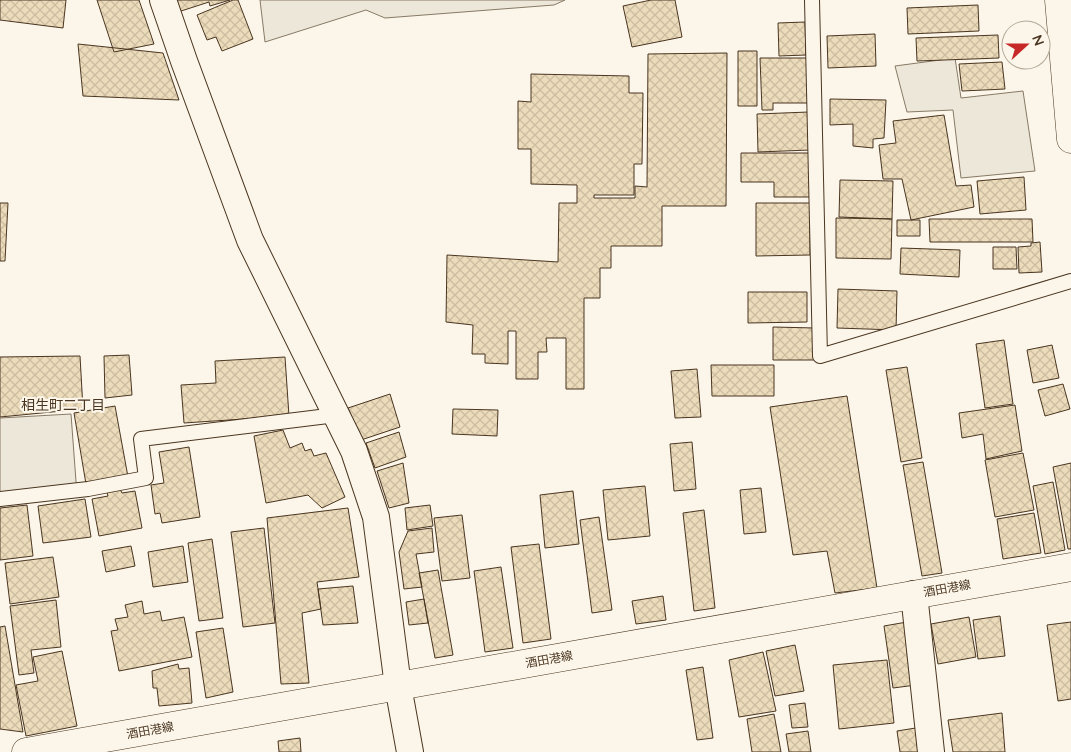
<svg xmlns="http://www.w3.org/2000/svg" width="1071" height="752" font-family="Quicksand,'Noto Sans JP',sans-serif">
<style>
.parking{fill:#ede7d9;stroke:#887966}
.building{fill:url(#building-cross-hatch);stroke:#4a3520}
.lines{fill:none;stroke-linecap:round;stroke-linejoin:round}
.service-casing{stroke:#4a3520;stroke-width:16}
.minor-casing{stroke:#4a3520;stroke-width:28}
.primary-casing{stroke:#4a3520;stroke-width:29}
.service{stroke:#fbf6e9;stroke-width:14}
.minor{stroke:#fbf6e9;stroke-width:26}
.primary{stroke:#fbf6e9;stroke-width:28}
.labels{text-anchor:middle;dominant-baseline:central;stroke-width:4;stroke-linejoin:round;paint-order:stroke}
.street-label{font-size:12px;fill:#4a3520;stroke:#fbf6e9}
.neighbourhood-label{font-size:14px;fill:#4a3520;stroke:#fbf6e9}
</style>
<defs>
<pattern id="building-cross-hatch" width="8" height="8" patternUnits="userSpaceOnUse" patternTransform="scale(1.25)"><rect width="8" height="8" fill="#ecdcbc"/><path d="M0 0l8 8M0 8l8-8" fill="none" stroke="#ccbda1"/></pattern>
</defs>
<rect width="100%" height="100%" fill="#fbf6e9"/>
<path class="parking" d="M260 0H565L554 5 385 18 366 10 265 42Z
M955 58 961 98 1023 91 1035 171 961 178 953 110 907 112 895 66Z
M71 414 77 495 0 502V418Z"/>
<path class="building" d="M0 0H66L63 28 0 20Z
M97 0H139L154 44 114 52Z
M174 0H230L210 6 209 2 178 12Z
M233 0H238L253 39 222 51 216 37 207 40 197 15Z
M651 0H675L682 37 632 47 623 6Z
M978 5 979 31 908 34 907 8Z
M805 22 806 55 779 56 778 23Z
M875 34 876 66 828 68 827 36Z
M998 35 999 58 917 61 916 38Z
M78 44 163 53 179 100 83 96Z
M738 51H757V106H738Z
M727 53 726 206H662V246H611V268H600V298H584V389H566V338H546L547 352H538V379H516V331H508V364L485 363V354H472L473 325 446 322 447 255 558 262 559 203H577V185L531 184V149H518V101L531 102V74L629 76V93H643L642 164H634V195H594V198H635V186L647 187 648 54Z
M760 58H808L809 103H773V110H762Z
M1002 62 1005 89 962 91 959 64Z
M830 99 886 100 884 138 873 139V148L853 146V124L830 125Z
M809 112 810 150 758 152 757 114Z
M944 115 956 186 971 185 974 207 911 220 902 179H883L879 145 896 143 893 121Z
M741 153H811V197H774V182H741Z
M1024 177 1026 210 980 214 977 181Z
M840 180 893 181 892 219 839 217Z
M0 203H8L5 261H0Z
M756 203H810V255L756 256Z
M836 218 892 219 891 259 836 258Z
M929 219H1032L1033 242H930Z
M897 220H920V236H897Z
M1040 242 1042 272 1019 273 1018 247 1031 246V243Z
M993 247H1016L1017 269H993Z
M901 248 960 250 959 277 900 274Z
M838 289 897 291 896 330 837 328Z
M748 292H807V322L748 323Z
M773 327 815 328V360H773Z
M1004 340 1013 404 985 408 976 344Z
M1052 345 1059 378 1033 383 1027 350Z
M129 355 132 395 105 398 104 356Z
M80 356 83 409 0 417V357Z
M285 357 289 416 184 423 181 385 216 383 215 361Z
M711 365H774V396H712Z
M907 367 922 458 901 462 886 370Z
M697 369 701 417 675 418 671 371Z
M1063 384 1070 409 1045 416 1038 390Z
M390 394 400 427 361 440 348 408Z
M847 396 877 588 835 593 827 551 793 555 770 407Z
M1015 405 1022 451 986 459 983 434 962 438 959 413Z
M115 406 128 477 86 484 74 413Z
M453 409 498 410 497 436 452 434Z
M283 430 290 448 302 443 305 451 311 449 314 456 326 453 345 497 322 508 308 495 266 503 254 436Z
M399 432 406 457 375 468 366 443Z
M692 442 696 489 674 491 670 444Z
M189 447 200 517 162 523 160 513 155 514 151 485 164 483 159 452Z
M1023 453 1034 510 995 517 985 460Z
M923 462 942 573 922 576 903 465Z
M403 463 409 503 389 508 377 471Z
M1071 463V549H1068L1053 467Z
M1053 482 1065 550 1045 554 1033 486Z
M645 486 650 536 608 540 603 490Z
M119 487 122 493 135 491 142 528 99 536 92 499 108 496 106 489Z
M761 488 766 532 744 534 740 490Z
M573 491 579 544 545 548 540 495Z
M85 499 91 537 43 543 38 506Z
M27 505 33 556 0 560V508Z
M430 505 433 526 407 530 405 508Z
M348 508 359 577 317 582 321 609 302 613 309 683 281 684 267 518Z
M704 510 715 608 694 611 683 513Z
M1034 513 1041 553 1003 559 997 519Z
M462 515 470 578 442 581 434 518Z
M599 517 612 610 592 613 580 520Z
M264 528 275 623 243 627 231 532Z
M432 528 434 552 416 554 422 587 404 589 399 552 408 531Z
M212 539 223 618 199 621 188 543Z
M539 544 551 639 523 643 511 547Z
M131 546 135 566 106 572 102 551Z
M183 546 188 582 153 587 148 552Z
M53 557 59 597 10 604 5 563Z
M501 567 513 648 485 652 474 571Z
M438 570 453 655 435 658 419 573Z
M353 586 358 623 323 625 318 589Z
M663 596 666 620 636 624 632 601Z
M424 599 428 623 409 625 406 602Z
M56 600 61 647 31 650 34 673 19 675 10 606Z
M142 601 144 614 160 611 162 621 184 617 192 657 119 671 111 631 118 630 115 619 128 617 125 605Z
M1000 616 1005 656 978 659 973 620Z
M969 617 976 657 938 664 931 624Z
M907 622 916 685 893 688 884 626Z
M1071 622V699L1058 701 1047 625Z
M5 626 23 732 0 729V627Z
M223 628 233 692 206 698 196 632Z
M795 645 804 691 775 696 766 651Z
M62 651 77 726 26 736 16 685 38 681 33 657Z
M763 652 776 711 739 717 729 660Z
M887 660 894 723 839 729 833 665Z
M178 664 179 669 189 668 192 703 159 706 157 688H153L152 671Z
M703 667 713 738 697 740 686 670Z
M805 703 808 727 792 728 789 705Z
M1002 713 1005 752H953L948 720Z
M774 714 781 752H752L747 719Z
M922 727 926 752H900L897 731Z
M808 731 811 752H789L786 734Z
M300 738 301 752H279L278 741Z"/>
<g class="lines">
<g class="service-casing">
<path id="service" d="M812 0 820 356 1071 281
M0 499 88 489 146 478 141 439 336 415"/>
</g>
<g class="minor-casing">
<path id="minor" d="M163 0 184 61 250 240 354 451 376 517 398 686 410 752
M914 594 931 752"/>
</g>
<g class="primary-casing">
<path id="primary" d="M1059 0 1071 139
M26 752 1071 567"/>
</g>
<use href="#service" class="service"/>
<use href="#minor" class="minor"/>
<use href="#primary" class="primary"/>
</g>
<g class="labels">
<g class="street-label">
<text transform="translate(947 588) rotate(-10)">酒田港線</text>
<text transform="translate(549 659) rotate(-10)">酒田港線</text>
<text transform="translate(150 730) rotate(-10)">酒田港線</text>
</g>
<g class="neighbourhood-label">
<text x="63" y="405">相生町二丁目</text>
</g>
</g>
<g transform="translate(1026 45) rotate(69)"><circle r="24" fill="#fbf6e9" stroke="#b4a999"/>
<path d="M0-4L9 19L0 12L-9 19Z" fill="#c62828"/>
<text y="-8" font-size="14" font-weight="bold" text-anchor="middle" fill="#4a3520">N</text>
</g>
</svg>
